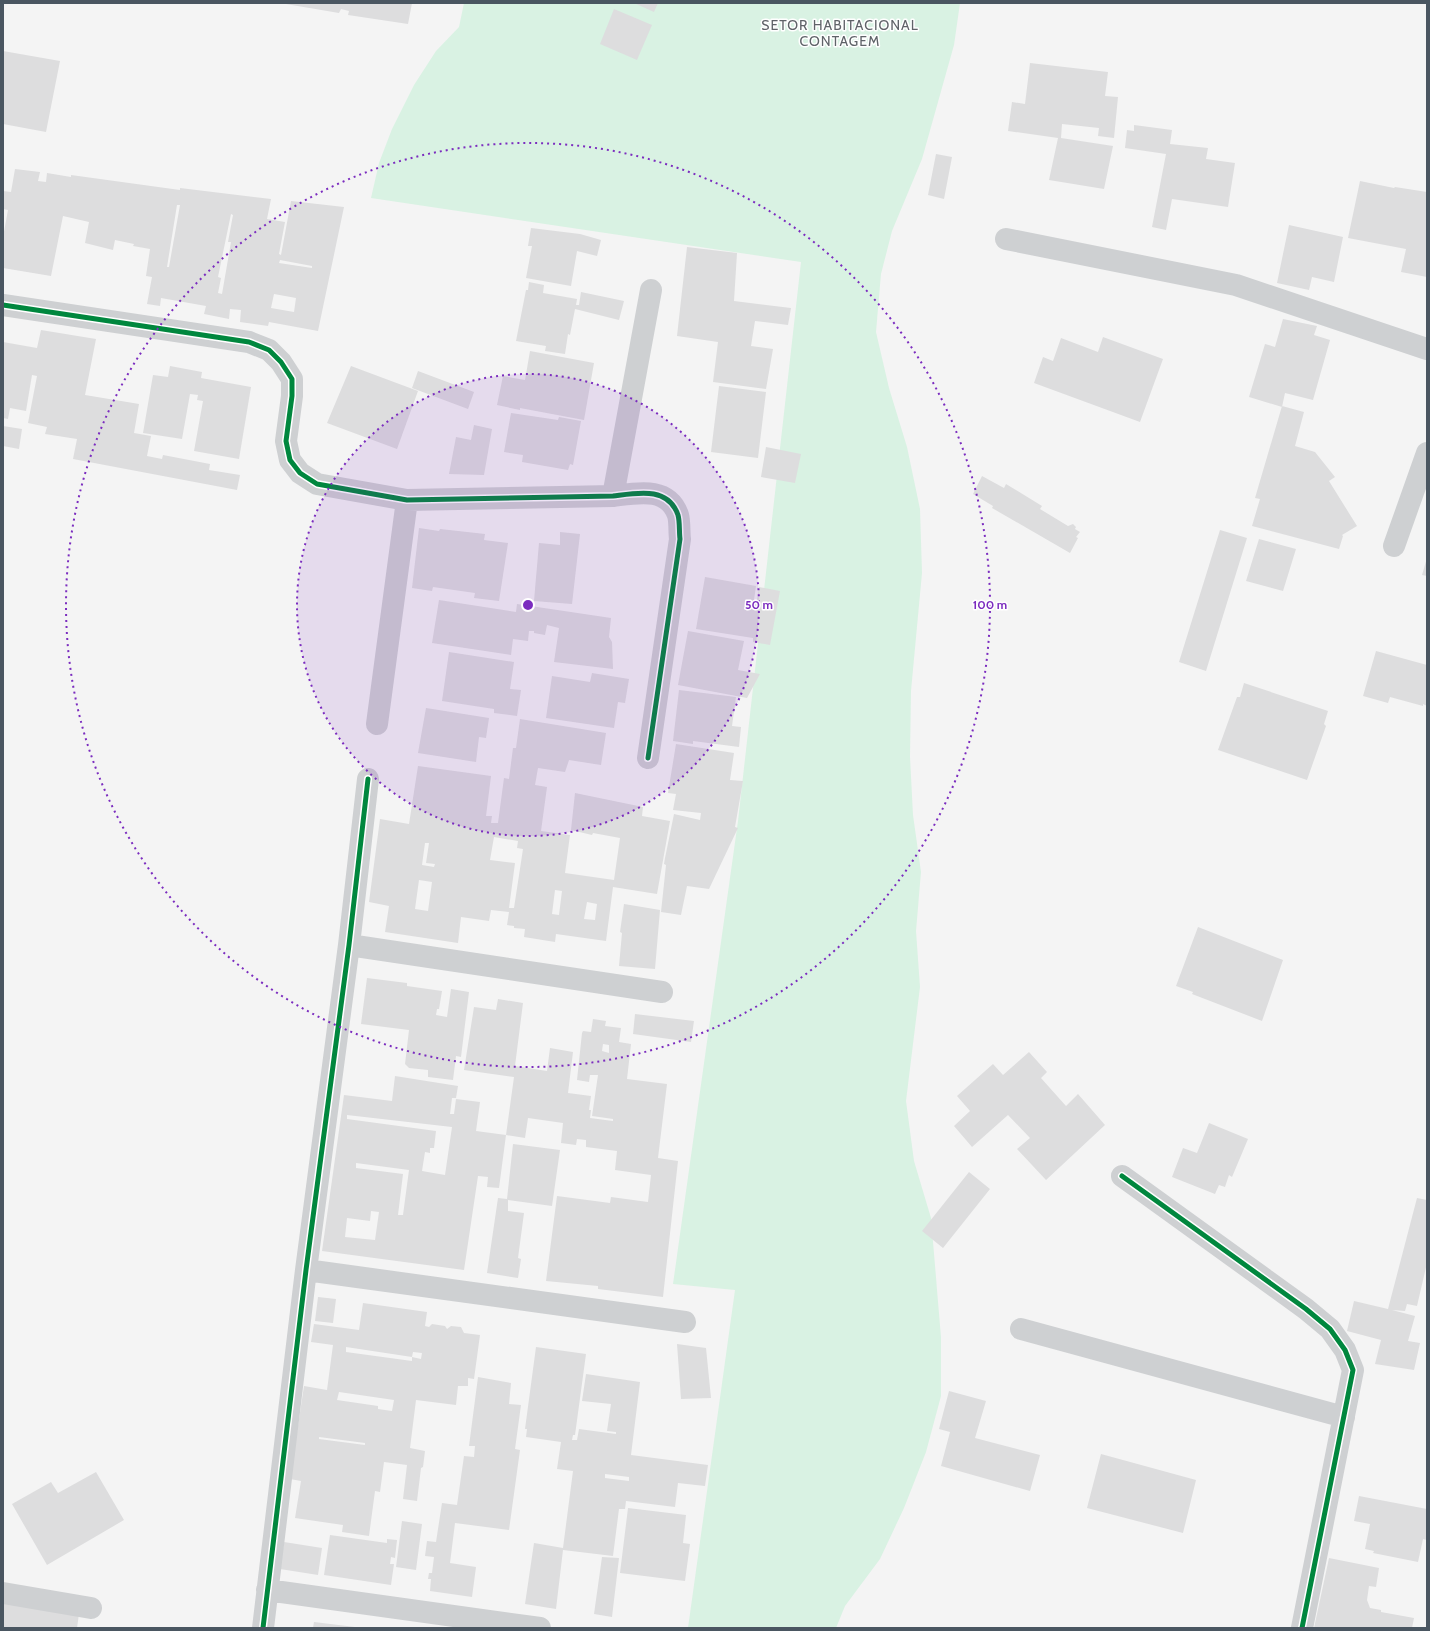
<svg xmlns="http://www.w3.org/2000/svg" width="1430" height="1631" font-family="Cabin,sans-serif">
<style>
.green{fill:#d9f2e3}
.building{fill:#ddddde;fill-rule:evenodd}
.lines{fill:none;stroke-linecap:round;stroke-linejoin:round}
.street{stroke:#ced0d2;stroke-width:22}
.cycleway-casing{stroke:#fff;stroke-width:8}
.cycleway{stroke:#00873e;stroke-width:5}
.ring{fill:none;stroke:#7b2cbf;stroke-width:2;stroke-dasharray:2 4}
.labels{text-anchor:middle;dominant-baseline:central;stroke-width:3;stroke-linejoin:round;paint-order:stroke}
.quarter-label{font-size:14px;letter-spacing:1px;fill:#5f6368;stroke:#fff}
.centre{fill:#7b2cbf;stroke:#fff;stroke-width:2}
.ring-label{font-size:12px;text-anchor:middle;font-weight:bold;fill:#7b2cbf;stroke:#fff;stroke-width:3;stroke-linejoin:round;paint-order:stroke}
</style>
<rect width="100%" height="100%" fill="#f4f4f4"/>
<path class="green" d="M464 3H960L954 45 922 159 892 231 881 274 876 332 889 388 907 447 920 509 922 573 911 691 910 757 913 815 921 872 916 931 920 987 906 1101 914 1161 931 1218 941 1337V1396L926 1452 904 1508 880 1559 845 1606 836 1628H688L735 1290 673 1284 738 821 801 262 371 198 379 163 392 129 414 85 436 51 459 27Z"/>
<path class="building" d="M280 3H412L408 24 348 15 349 11 341 9 339 13Z
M634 3H658L654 12Z
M614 9 652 25 637 60 600 44Z
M3 51 60 61 46 132 3 124Z
M1030 63 1108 72 1105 96 1118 97 1114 138 1098 136 1099 128 1062 124 1061 138 1113 146 1104 189 1049 180 1058 138 1008 131 1012 102 1025 104Z
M1134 125 1172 130 1170 144 1208 148 1206 159 1235 163 1228 207 1172 199 1166 230 1152 227 1166 154 1125 148 1127 130 1134 131Z
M936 154 952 157 944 199 928 195Z
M15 169 40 172 38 181 46 182 47 173 71 177V175L180 190V188L271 199 267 219 285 222 279 254 281 255 291 201 344 207 318 331 269 322 268 326 240 322 241 310 230 309 229 319 204 314 206 306 161 298 160 306 147 304 152 277 146 276 150 249 133 246 134 244 115 240 113 250 85 243 89 222 63 216 51 276 3 268V237L8 210 3 209V191L11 192ZM177 205H180L169 267H167ZM231 214 233 215 228 242H231L222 294 218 293 221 278 218 277ZM280 260 312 266V268L279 263ZM274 294 296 298 294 312 271 308Z
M1360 181 1394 188 1395 187 1427 192V277L1401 272 1406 249 1348 238Z
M1289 225 1343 237 1334 282 1312 277 1309 290 1277 283Z
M531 228 580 234 601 240 597 256 577 251 571 286 526 278 532 246H528Z
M687 247 737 253 734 301 791 308 788 325 755 321 751 346 773 349 766 389 713 382 718 342 677 336Z
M529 282 544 285 543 293 577 299 576 305H579L581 292 624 301 619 320 575 309 570 335 568 334 565 354 545 351 546 346 516 341 526 290H528Z
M1283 319 1317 326 1314 335 1330 340 1313 400 1285 393 1282 407 1249 397 1265 344 1275 347Z
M41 330 96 339 85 395 139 404 134 433 151 436 147 456 162 459 163 455 210 464 209 470 240 475 237 490 73 459 77 439 45 434 47 427 28 423 37 376 32 375 26 411 10 408 8 419 3 418V342L37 348Z
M1103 337 1163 359 1140 422 1034 383 1043 357 1053 361 1061 338 1098 352Z
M530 351 594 363 584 420 520 408V410L497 405 503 376 525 380Z
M170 366 202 372 201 378 251 387 239 459 194 451 203 401 197 400 198 395 190 394 182 439 143 433 153 375 168 377Z
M351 366 418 391 397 449 327 423Z
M418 371 474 392 468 409 412 388Z
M719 386 766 392 758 458 711 452Z
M1282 406 1304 412 1295 446 1315 452 1335 477 1329 481 1357 526 1342 535 1343 536 1339 549 1252 526 1260 499 1255 498Z
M511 413 558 420 559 417 581 421 573 465 570 464 568 470 522 462 523 455 504 452Z
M474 425 492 429 484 475 449 474 456 437 471 440Z
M3 426 22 429 19 449 3 446Z
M766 447 801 454 795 483 761 477Z
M982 476 1004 488 1006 484 1042 506 1040 509 1068 526 1073 524 1076 527 1075 529 1080 532 1076 537 1078 538 1070 553 992 508 993 506 973 494Z
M419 528 439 531 440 529 485 534 484 540 508 543 499 601 474 598 475 593 433 587 432 591 412 588Z
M1220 530 1247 538 1206 671 1179 662Z
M560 532 580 534 572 604 534 601 539 543 560 545Z
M1259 539 1296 549 1283 591 1246 581Z
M1427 558V576L1422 575Z
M705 577 756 586 754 600H757L759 587 780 591 770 645 753 642V638L696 629Z
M439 600 516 612 517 604 611 618 609 637 612 642 613 669 554 662 559 628 547 625 545 635 534 633V631H529L528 641 513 639 511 655 432 643Z
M688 631 744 641 738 670 760 674 747 698 678 685Z
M1376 651 1427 665V706L1423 704V706L1390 697 1388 703 1363 696Z
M449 652 514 662 510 689 521 690 517 716 494 713V709L442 701Z
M592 673 629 679 625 703 618 702 614 728 546 718 552 676 590 682Z
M1244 683 1328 711 1324 724 1326 726 1307 780 1218 750 1237 697H1240Z
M679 690 736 697 732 726 741 727 739 747 693 741V744L673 741Z
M426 708 489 718 486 738 479 737 476 762 418 753Z
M520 719 606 733 601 765 569 760 565 772 538 768 535 785 547 787 541 831 570 835 565 873 614 880 620 838 593 833 592 835 571 830 575 793 643 807 642 816 670 821 657 894 613 887 606 941 556 934 555 942 524 937 525 929 514 928V926L507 925 509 912 491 910 489 921 461 917 458 943 385 932 389 906 369 902 380 819 409 824 418 766 491 776 486 816H492L491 823H498L504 778 509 779 513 748H516ZM494 837 518 841 517 848 523 849 514 908H509L515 863 490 860ZM425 843H429L426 863 435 864 434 867 422 865ZM419 880 432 882 428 911 415 909ZM555 890 562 891 559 915 552 914ZM587 902 597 904 595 920 584 919Z
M676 744 734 753 730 780 743 781 735 827 738 828 709 889 687 886 681 915 661 912 666 865 664 864 665 858 674 814 700 820 701 813 673 810 676 794 668 793Z
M624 904 660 910 655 969 619 966 622 933 620 932Z
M1198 927 1283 960 1262 1021 1192 994 1193 992 1176 986Z
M367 978 407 983V986L442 991 439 1009H437L436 1015 447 1017 451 989 469 992 461 1057 456 1056 453 1080 428 1077V1070L409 1068 405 1064 409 1030 361 1024Z
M498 999 523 1003 515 1066 547 1071 550 1048 573 1052 568 1093 591 1096 589 1110H591L590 1118 613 1121V1119L592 1116 598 1075H590L589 1082 577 1080 582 1033 583 1031 591 1032 593 1019 606 1021 605 1026 621 1028 619 1042 631 1044 627 1079 667 1084 658 1158 678 1161 663 1297 598 1289V1286L546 1281 557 1196 610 1203 611 1197 648 1202 651 1175 615 1170 617 1151 586 1147V1140L577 1139 576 1145 561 1143 563 1123 528 1118 525 1138 506 1135 514 1077 464 1070 474 1007 496 1010ZM603 1044 609 1045V1053L602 1051Z
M635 1014 694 1021 691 1042 633 1034Z
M1029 1052 1047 1072 1041 1078 1066 1106 1078 1094 1105 1125 1046 1180 1017 1149 1030 1138 1008 1115 972 1147 954 1126 970 1111 957 1096 993 1064 1003 1075Z
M395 1076 458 1086 456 1098H452L450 1114H454L456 1099 480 1102 476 1131 506 1135 499 1188 487 1187 488 1177 478 1176 464 1270 322 1251 344 1095 392 1101ZM347 1115 452 1127 445 1175 422 1171 425 1152 430 1153V1148H434L436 1131 347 1119ZM356 1163 409 1170 403 1215H398L403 1174 356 1168ZM371 1211 379 1212 375 1240 345 1237 347 1218 370 1221Z
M1209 1123 1248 1139 1232 1177 1229 1175 1225 1187 1219 1185 1215 1194 1172 1177 1183 1148 1197 1153Z
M513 1144 560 1150 552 1206 508 1200V1211L524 1213 518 1258 521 1259 518 1278 487 1273 498 1198 507 1199Z
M969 1172 990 1189 943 1248 922 1231Z
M1417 1198 1427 1200V1263L1417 1306 1407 1304 1405 1311 1392 1310 1415 1316 1408 1341 1420 1343 1414 1370 1375 1364 1381 1340 1347 1331 1354 1301 1388 1309Z
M318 1297 336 1299 333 1323 315 1321Z
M363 1303 427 1312 425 1326 429 1327 432 1324 445 1326 447 1329 451 1326 461 1327 464 1333 480 1335 474 1379 468 1378V1386H458L456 1405 416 1400 410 1448 425 1451 423 1467 421 1468 417 1501 403 1499 407 1465 384 1462 380 1492 375 1491 369 1536 342 1532 343 1525 295 1518 301 1481 290 1479 304 1386 327 1390 333 1345 311 1342 314 1324 359 1330ZM346 1347 412 1357 413 1352 422 1353 421 1359 412 1357V1361L346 1352ZM339 1392 394 1400 392 1411 378 1409V1406L337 1400ZM319 1437 365 1443V1445L319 1439Z
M677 1344 706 1348 711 1398 681 1399Z
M536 1347 586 1354 575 1435H573L572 1440H577L579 1429 616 1434V1432L607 1431 611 1404 582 1401 586 1374 640 1382 631 1455 708 1465 705 1486 678 1483 675 1507 626 1501 625 1509H619L613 1556 563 1550 556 1609 525 1604 534 1543 563 1548 573 1471 557 1469 561 1442 526 1437 527 1429H525ZM605 1474 629 1477V1481L605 1478Z
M478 1377 511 1383 509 1404 521 1405 515 1449 520 1450 509 1530 455 1523 450 1563 476 1567 472 1597 430 1591 431 1579H428L429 1573H432L434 1557 425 1556 427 1541 436 1542 442 1503 457 1505 464 1456 474 1457 475 1446H469Z
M949 1391 986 1401 975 1438 1040 1455 1030 1491 941 1466 950 1432 939 1429Z
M1101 1454 1196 1480 1183 1533 1087 1508Z
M96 1472 124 1520 47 1565 12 1504 51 1482 58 1493Z
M1359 1496 1427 1509V1540L1423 1539 1418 1562 1373 1553 1374 1551 1365 1549 1370 1524 1354 1521Z
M628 1508 686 1515 683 1543 690 1544 685 1581 620 1573Z
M402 1521 422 1524 416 1570 396 1567Z
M330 1535 387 1543V1539L397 1540 395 1558 391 1557 390 1564H394L391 1585 324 1575Z
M284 1542 322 1548 318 1575 280 1569Z
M602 1557 619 1558 612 1617 594 1614Z
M1329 1558 1379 1568 1376 1587 1369 1586 1367 1600 1370 1608 1381 1610V1612L1414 1618 1412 1628H1314Z
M4 1601 79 1614 77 1628H3Z
M314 1622 355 1627V1628H313Z"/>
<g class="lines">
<path class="street" d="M1006 239 1236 285 1427 349
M3 305 249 342 269 350 281 362 292 379V396L286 441 290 460 300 473 317 484 407 500 613 496C637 493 668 486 678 515 680 522 679 532 680 539L648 758
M613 496 651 290
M1394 546 1427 453
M377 724 407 500
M349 945 662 992
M1122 1176 1306 1309 1330 1329 1345 1350 1353 1370 1302 1628
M306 1270 685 1322
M1021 1329 1344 1417
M267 1590 540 1628
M3 1593 91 1608
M263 1628 306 1270 349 945 368 779"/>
<g class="cycleway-casing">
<path id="cycleway" d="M3 305 249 342 269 350 281 362 292 379V396L286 441 290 460 300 473 317 484 407 500 613 496C637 493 668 486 678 515 680 522 679 532 680 539L648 758
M1122 1176 1306 1309 1330 1329 1345 1350 1353 1370 1302 1628
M263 1628 306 1270 349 945 368 779"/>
</g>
<use href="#cycleway" class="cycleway"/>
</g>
<circle cx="528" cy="605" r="231" fill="#7b2cbf" fill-opacity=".12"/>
<g class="ring">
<circle cx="528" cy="605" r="231"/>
<circle cx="528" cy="605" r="462"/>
</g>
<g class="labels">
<g class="quarter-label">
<text x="840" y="25">SETOR HABITACIONAL<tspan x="840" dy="16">CONTAGEM</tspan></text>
</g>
</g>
<circle cx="528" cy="605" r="6" class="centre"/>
<g class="ring-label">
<text x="759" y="609">50 m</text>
<text x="990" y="609">100 m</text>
</g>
<rect width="1430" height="1631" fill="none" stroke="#4a5661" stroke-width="8"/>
</svg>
